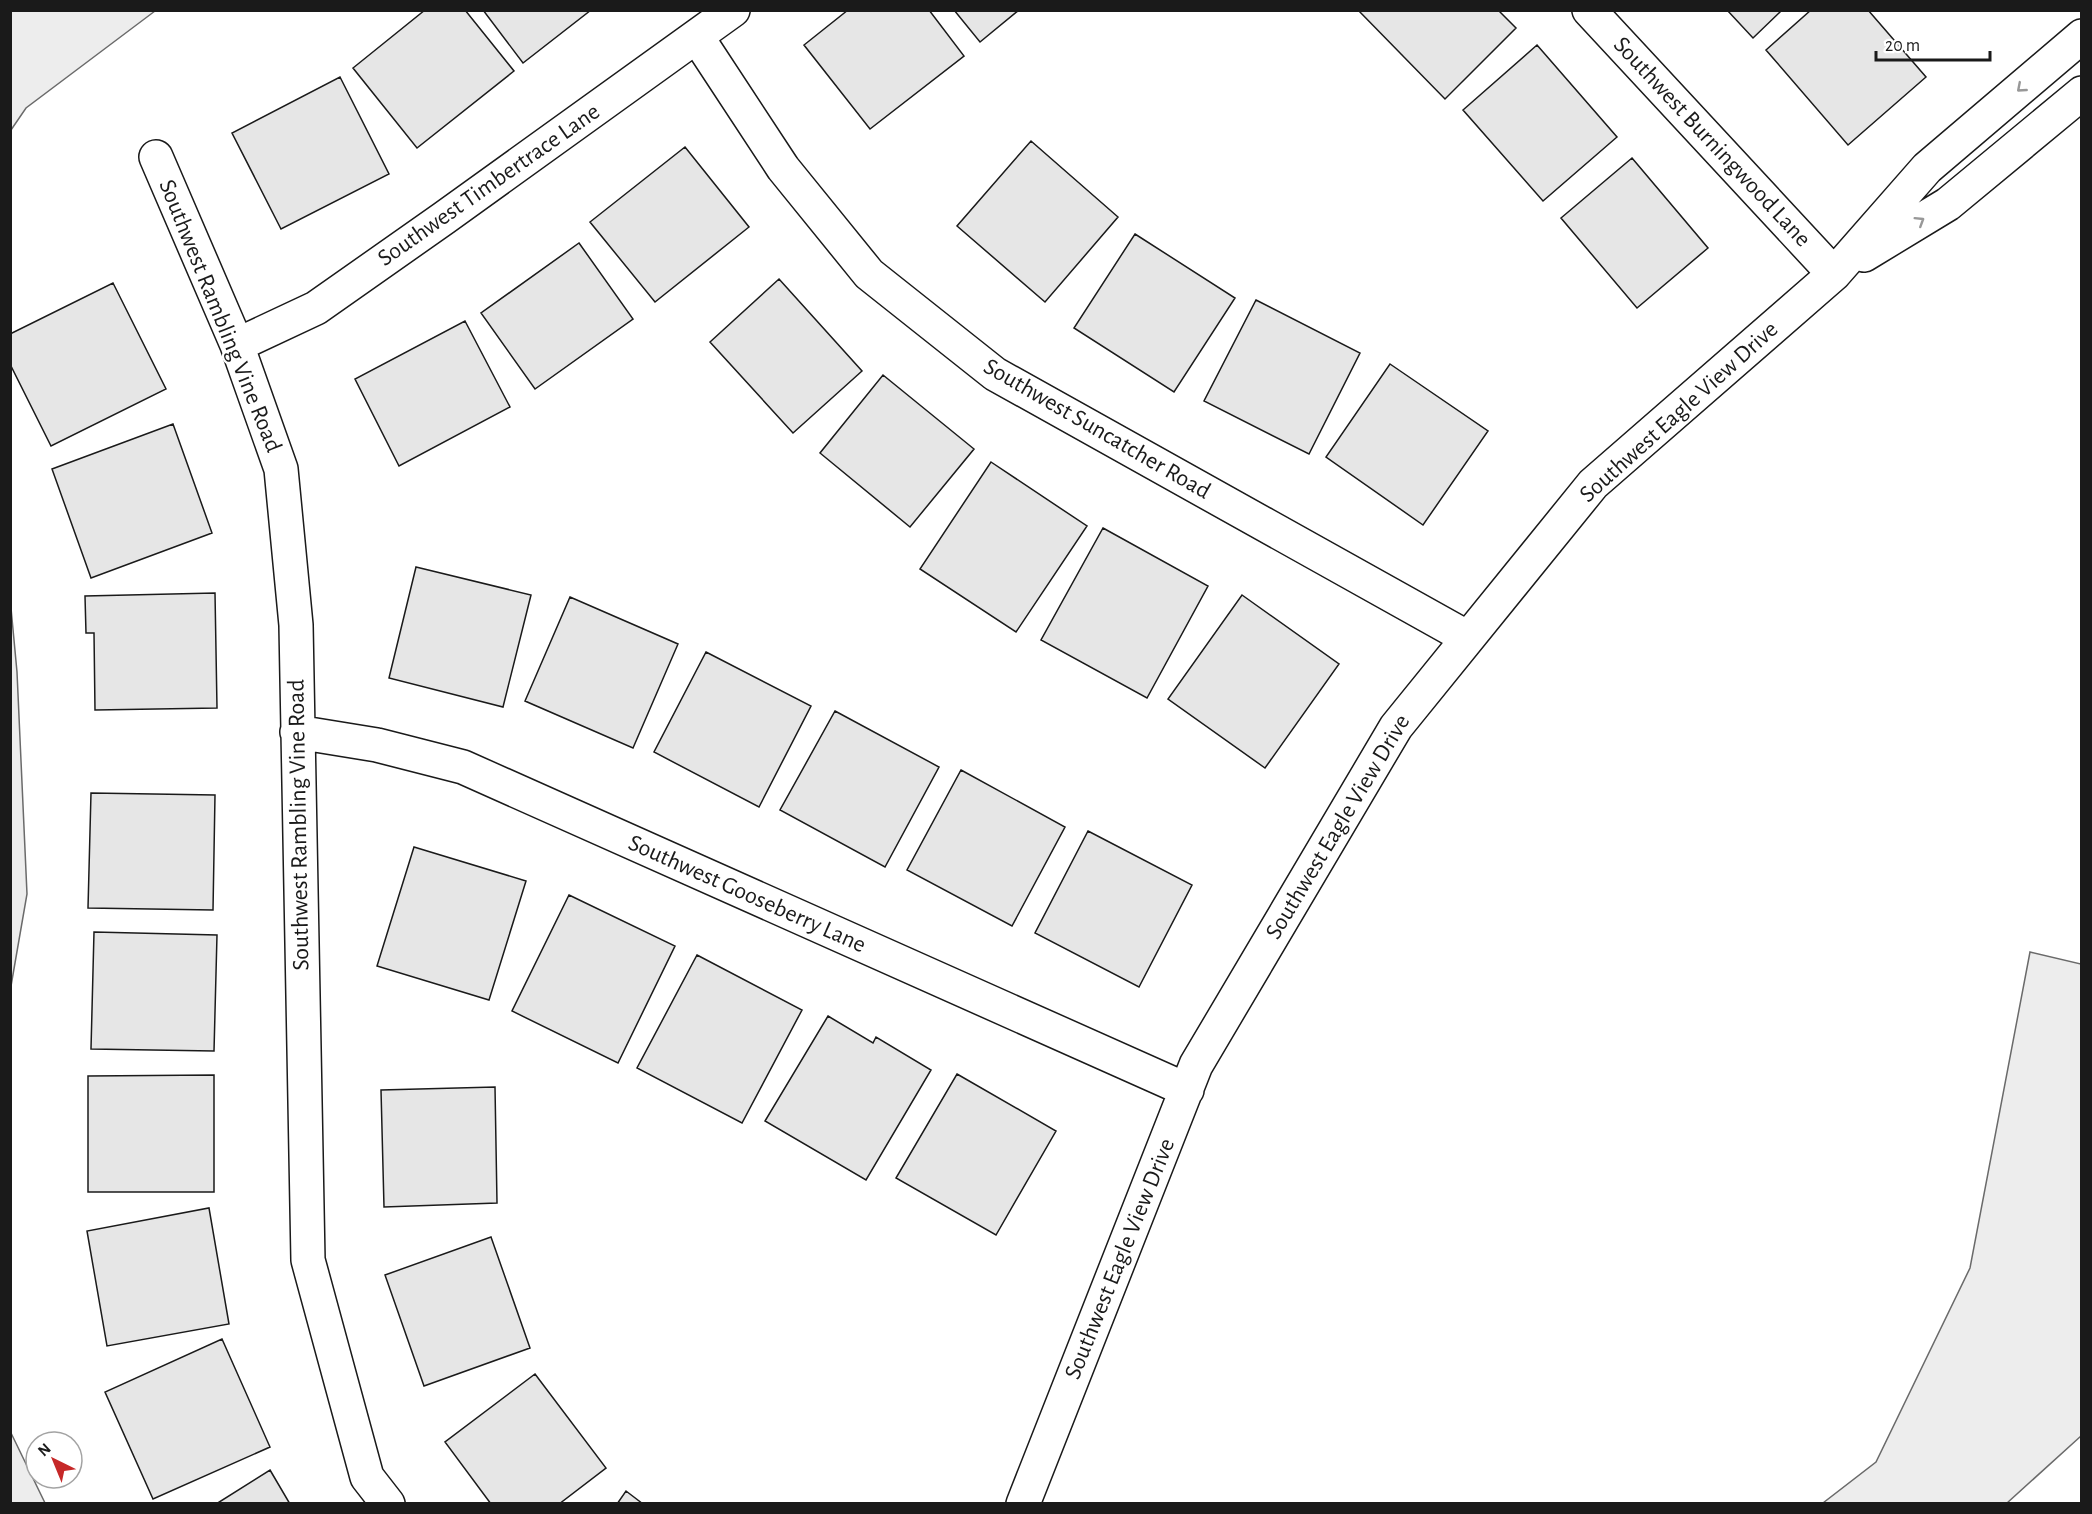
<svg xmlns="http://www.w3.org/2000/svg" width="2092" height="1514" font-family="'Alegreya Sans',sans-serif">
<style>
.built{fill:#ededed;stroke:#6a6a6a;stroke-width:1.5}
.building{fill:#e6e6e6;stroke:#1a1a1a;stroke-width:1.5}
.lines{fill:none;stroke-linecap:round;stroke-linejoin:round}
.street-casing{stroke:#1a1a1a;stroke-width:36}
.street{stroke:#fff;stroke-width:33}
.oneway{stroke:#989898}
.labels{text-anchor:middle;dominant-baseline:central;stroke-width:4.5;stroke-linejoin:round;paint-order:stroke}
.street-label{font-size:24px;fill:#1a1a1a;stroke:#fff}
</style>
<rect width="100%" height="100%" fill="#fff"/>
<path class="built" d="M11 10H155V11L26 108 11 130Z
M11 608 17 672 27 894 11 986Z
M2030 952 2081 964V1436L2007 1503H1823L1876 1462 1970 1268Z
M11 1433 45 1503H11Z"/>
<path class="building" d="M425 10H465L514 71 417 148 353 68Z
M483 10H591L523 63Z
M848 10H929L964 56 870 129 804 45Z
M954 10H1019L980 42Z
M1358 10H1498L1516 28 1445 99Z
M1727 10H1782L1753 38Z
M1811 10H1868L1926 77 1848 145 1766 50Z
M1537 45 1617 137 1543 201 1463 110Z
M340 77 389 174 281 229 232 133Z
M1031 141 1118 217 1045 302 957 226Z
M685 147 749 227 655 302 590 222Z
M1632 158 1708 248 1637 308 1561 218Z
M1135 234 1235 298 1174 392 1074 328Z
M579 243 633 319 535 389 481 313Z
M779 279 862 371 793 433 710 342Z
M113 283 166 389 51 446 10 364V334Z
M1256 300 1360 353 1309 454 1204 401Z
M465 321 510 407 399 466 355 379Z
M1390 364 1488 431 1423 525 1326 457Z
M883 375 974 449 910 527 820 453Z
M173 424 212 533 91 578 52 469Z
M991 462 1087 526 1016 632 920 569Z
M1103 528 1208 586 1147 698 1041 640Z
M416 567 531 595 503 707 389 678Z
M215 593 217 708 95 710 94 633H86L85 596Z
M1242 595 1339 664 1265 768 1168 699Z
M570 597 678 644 633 748 525 701Z
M706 652 811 706 759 807 654 752Z
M835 711 939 767 885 867 780 810Z
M961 770 1065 827 1012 926 907 870Z
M91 793 215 795 213 910 88 908Z
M1088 831 1192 885 1139 987 1035 933Z
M414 847 526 881 489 1000 377 966Z
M569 895 675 946 618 1063 512 1011Z
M94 932 217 935 214 1051 91 1049Z
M697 955 802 1010 742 1123 637 1068Z
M828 1016 873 1043 876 1037 931 1070 866 1180 765 1121Z
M957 1074 1056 1131 996 1235 896 1178Z
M214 1075V1192H88V1076Z
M495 1087 497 1203 384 1207 381 1090Z
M209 1208 229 1324 107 1346 87 1231Z
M491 1237 530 1348 424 1386 385 1275Z
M222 1339 270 1447 153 1499 105 1392Z
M535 1374 606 1468 559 1504H491L445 1442Z
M270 1470 290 1504H216Z
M626 1491 643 1504H617Z"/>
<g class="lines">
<g class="street-casing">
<path id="street" d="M1589 10 1834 274
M697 37 783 168 869 274 995 374 1468 638
M156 157 237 345 281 469 296 625 308 1260 367 1477 388 1504
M1864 255 1948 204 2082 93
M237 345 316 308 444 218 733 10
M297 732 377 745 463 767 1187 1090
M1023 1504 1196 1065 1396 727 1593 484 1834 274 1927 168 2082 36"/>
</g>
<use href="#street" class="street"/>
</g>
<defs><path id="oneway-chevron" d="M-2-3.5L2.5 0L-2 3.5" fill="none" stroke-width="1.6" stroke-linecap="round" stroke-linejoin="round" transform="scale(1.5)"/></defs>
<g class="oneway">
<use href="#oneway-chevron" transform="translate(2021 88) rotate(139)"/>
<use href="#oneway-chevron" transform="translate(1920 221) rotate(-32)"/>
</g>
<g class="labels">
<g class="street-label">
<text transform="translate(1712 142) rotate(47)">Southwest Burningwood Lane</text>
<text transform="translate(489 185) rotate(-35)">Southwest Timbertrace Lane</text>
<text transform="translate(220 316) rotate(68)">Southwest Rambling Vine Road</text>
<text transform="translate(1679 412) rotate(-42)">Southwest Eagle View Drive</text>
<text transform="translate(1097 429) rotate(30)">Southwest Suncatcher Road</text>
<text transform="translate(299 825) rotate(-91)">Southwest Rambling Vine Road</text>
<text transform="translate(1338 827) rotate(-59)">Southwest Eagle View Drive</text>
<text transform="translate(747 894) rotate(24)">Southwest Gooseberry Lane</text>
<text transform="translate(1120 1259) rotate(-68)">Southwest Eagle View Drive</text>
</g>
</g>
<rect width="2092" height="1514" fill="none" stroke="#1a1a1a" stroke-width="24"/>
<g transform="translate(54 1460) rotate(317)"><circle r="28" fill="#ffffff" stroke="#a3a3a3" stroke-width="1.5"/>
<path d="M0-4.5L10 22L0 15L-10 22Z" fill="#c62828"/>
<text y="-9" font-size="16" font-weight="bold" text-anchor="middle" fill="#1a1a1a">N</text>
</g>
<path d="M1876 51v9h114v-9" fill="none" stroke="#1a1a1a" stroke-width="3"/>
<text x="1885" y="51" font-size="18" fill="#1a1a1a" stroke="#ffffff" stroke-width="4.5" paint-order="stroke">20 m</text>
</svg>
